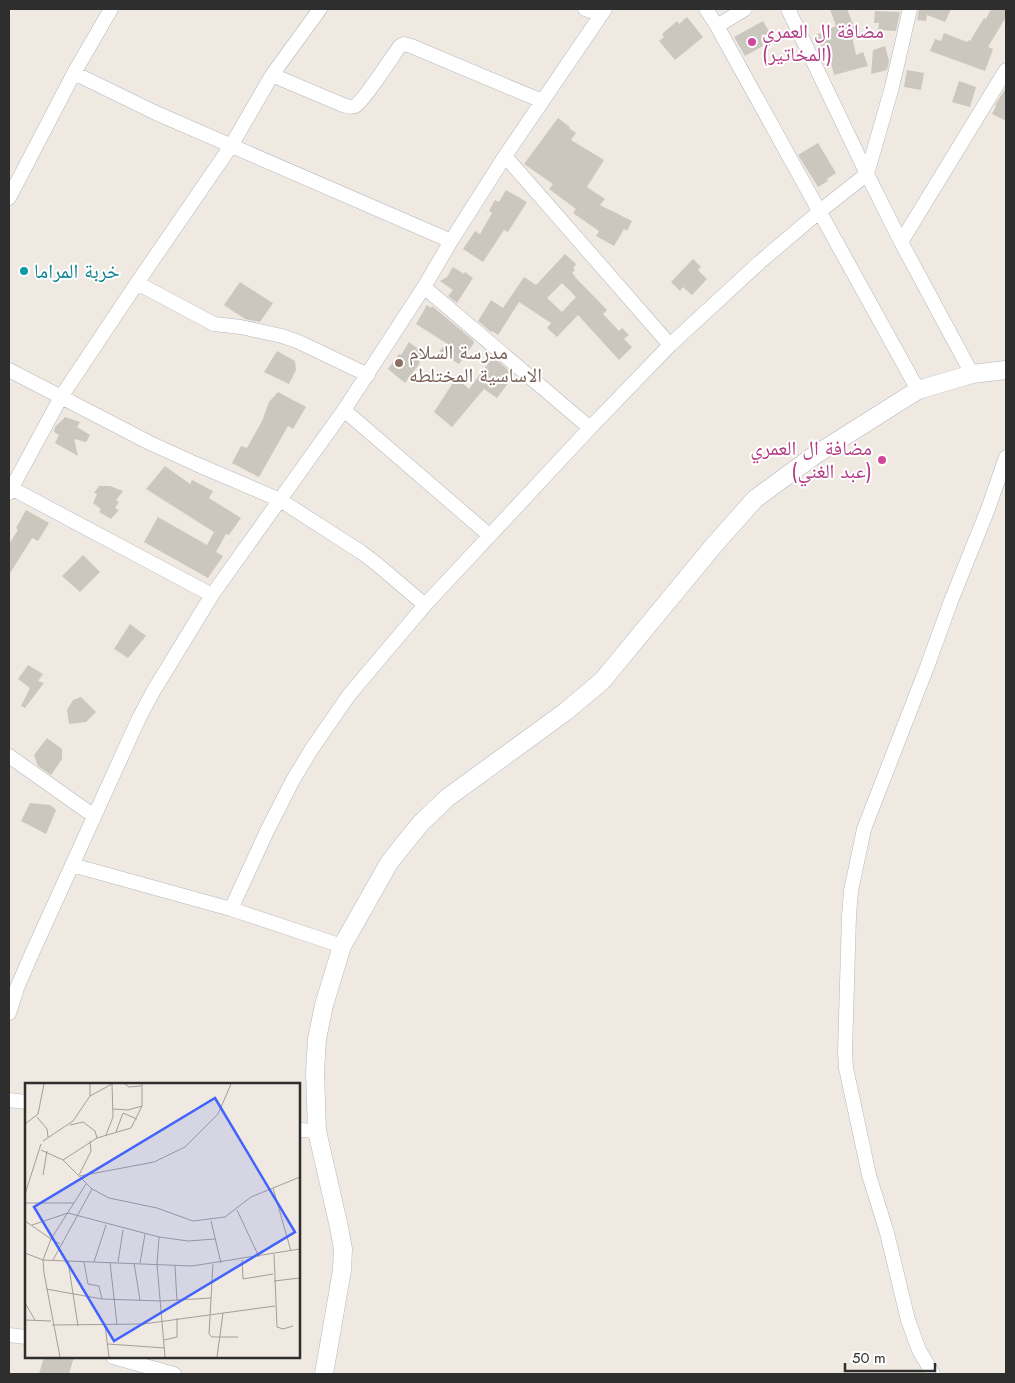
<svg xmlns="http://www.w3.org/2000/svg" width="1015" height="1383" font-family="Jost,'Noto Naskh Arabic',sans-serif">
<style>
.building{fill:#cbc7bf;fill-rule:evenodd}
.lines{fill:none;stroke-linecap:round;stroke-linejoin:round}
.minor-casing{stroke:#b4b7c1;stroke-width:15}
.tertiary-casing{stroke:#b4b7c1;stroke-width:19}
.minor{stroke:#fff;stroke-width:14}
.tertiary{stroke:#fff;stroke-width:18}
.hotel-dot{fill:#d1479c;stroke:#fff;stroke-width:2}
.culture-dot{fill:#0f9aa8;stroke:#fff;stroke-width:2}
.education-dot{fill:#8d6e63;stroke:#fff;stroke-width:2}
.labels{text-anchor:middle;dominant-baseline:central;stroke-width:4;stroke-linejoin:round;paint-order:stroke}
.hotel-label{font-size:20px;fill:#b23c85;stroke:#fff;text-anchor:start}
.culture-label{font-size:20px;fill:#0d838f;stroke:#fff;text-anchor:start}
.education-label{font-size:20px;fill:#785e54;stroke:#fff;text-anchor:start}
.inset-road{fill:none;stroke:#a29e99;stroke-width:1}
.view{fill:#4264fb;fill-opacity:0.15;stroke:#4264fb;stroke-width:2.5}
.inset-edge{fill:none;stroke:#2e2e2e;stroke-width:2.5}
</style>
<rect width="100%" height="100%" fill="#efe9e1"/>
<path class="building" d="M830 9H847L857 34 852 36 856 55 863 52 868 66 834 75 827 46 821 48 816 35 836 26Z
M919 9H951L945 22 927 15 926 21 917 20Z
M991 9H1006V17L988 47 993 49 985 71 930 51 935 39 941 41 944 33 967 42 968 40 970 41 984 18 986 19Z
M875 11 900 12 896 31 878 30 879 23H874Z
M687 17 703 37 675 60 659 41 664 37 662 34 677 21 679 24Z
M763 21 774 40 745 56 734 37Z
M885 46 889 61 887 70 871 74 873 50Z
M907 70 924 73 921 90 904 87Z
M959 81 976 87 970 107 952 102Z
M1006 88V121L992 114 996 106 995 105Z
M558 118 570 127 569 128 576 133 571 140 604 160 587 187 605 199 600 205 632 221 627 231 624 229 614 246 596 236 599 231 573 213 576 209 549 189 553 184 524 164Z
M818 143 836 173 827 179 828 181 818 187 798 155Z
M506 190 527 202 508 232 504 230 483 262 463 249 475 231 480 234 492 213 489 211 495 200 499 202Z
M565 254 576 264 573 268 575 270 572 273 575 276V277L607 310 603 314 619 331 622 328 629 335 624 339 632 347 619 360 578 315 557 337 547 328 551 323 519 302 498 335 492 331 491 332 478 321 491 300 503 308 524 277 536 285ZM562 283 576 297 562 312 547 298Z
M693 259 701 267 698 270 707 279 692 295 683 287 680 291 671 282Z
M453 267 464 274 465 272 473 278 457 303 448 296 453 290 440 281 447 277Z
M240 282 273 303 260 322 245 319 224 305Z
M427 305 431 308 432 306 473 340 474 343 459 364 439 352 446 343 416 324Z
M409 342 426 355 419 363H420L405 383 388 369 399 354 401 355Z
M277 351 295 361 296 370 289 384 264 372Z
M493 357 514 375 497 398 484 389 452 427 434 412 456 378 469 389Z
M278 392 306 407 293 429 288 426 259 477 232 463 241 446 247 448 262 421 269 402Z
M65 417 80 422 77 427 90 435 86 442 74 439 78 456 55 443 59 435 54 432 55 427Z
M165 466 190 484 192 480 213 491 209 498 241 518 229 535 226 534 216 552 223 556 208 578 144 542 158 517 207 545 214 532 146 489Z
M99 486H110L123 491 116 500 119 502 115 508 119 510 111 519 99 512 101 509 93 503 97 494 94 493Z
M26 510 49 523 38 541 32 538 9 575V544L18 530 16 528Z
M83 555 100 572 80 592 62 576Z
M130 624 146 636 128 658 114 649Z
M28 665 43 674 38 681 44 683 25 708 21 706 30 688 18 679Z
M81 697 96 712 86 722 69 724 67 710 73 700Z
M47 738 62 749V759L51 775 38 766 34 755Z
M30 803 50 805 56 810 46 834 21 821Z
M44 1357H74L69 1374H39Z"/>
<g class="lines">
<g class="minor-casing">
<path id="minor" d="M585 9 601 15
M706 9 717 26 918 390
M788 9 867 174 901 242 972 374
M717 26 745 9
M74 73 156 113 451 241
M272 75 343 105C347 106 351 108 355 106 363 102 392 57 400 46L404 44 411 46 542 101
M505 156 670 345
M9 198 74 73 111 9
M901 242 1006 70
M137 283 214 324 241 327 282 336 299 342 368 375
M424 287 590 428
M9 370 150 443 196 464 280 500 361 552 378 565 425 605
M344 410 489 535
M11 488 212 595
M9 493 61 397 137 283 231 146 272 75 320 9
M9 756 94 816
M72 865 231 909 342 946
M231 909 268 829 293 780 311 750 349 695 425 605 590 428 670 345 760 262 820 211 867 174 892 87 910 9
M9 1013 17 988 33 951 139 718 154 690 212 595 244 550 344 410 424 287 451 241 505 156 605 9
M9 1100 26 1102
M299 1130 317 1131
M9 1335 26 1337
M113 1357 174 1374
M933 1374 919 1350 908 1320 887 1233 869 1175 846 1068 845 1051 849 916 851 891 864 829 927 667 951 601 988 509 1006 457"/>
</g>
<g class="tertiary-casing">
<path id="tertiary" d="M324 1374 342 1270 343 1249 339 1227 317 1131 315 1072 317 1039 324 1005 342 946 389 863 403 845 421 823 447 798 565 712 602 681 715 544 755 499 815 455 918 390 972 374 1006 370"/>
</g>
<use href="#minor" class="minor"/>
<use href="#tertiary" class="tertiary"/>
</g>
<g class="hotel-dot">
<circle cx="752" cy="42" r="5"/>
<circle cx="882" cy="460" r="5"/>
</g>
<circle class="culture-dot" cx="24" cy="271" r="5"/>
<circle class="education-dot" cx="399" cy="363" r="5"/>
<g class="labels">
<g class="hotel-label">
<text x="762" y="31">مضافة ال العمري<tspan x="762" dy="23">(المخاتير)</tspan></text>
<text x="872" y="448" text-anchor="end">مضافة ال العمري<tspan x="872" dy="23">(عبد الغني)</tspan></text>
</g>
<g class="culture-label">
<text x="34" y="271">خربة المراما</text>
</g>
<g class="education-label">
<text x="409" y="352">مدرسة السلام<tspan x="409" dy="23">الاساسية المختلطه</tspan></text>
</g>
</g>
<g transform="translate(25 1083)">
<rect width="275" height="275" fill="#efe9e1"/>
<path class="inset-road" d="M100 1 104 4 116 3M65 13 87 1M88 26 103 27 117 23M12 34 22 46 23 54M0 41 13 31 19 1M45 42 58 39 70 48 72 55M91 49 98 30 112 36M81 52 88 34 87 1M18 58 48 38 65 13V1M16 67 38 77 67 106 84 115 132 125 168 138 200 134 226 114 275 94M38 77 72 55 106 45 117 23V1M18 92 22 68M54 92 66 68 65 58M55 93 129 79 160 64 193 31 206 1M248 105 266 168M0 111 16 61M0 120H49M212 127 234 174M0 138 26 156 18 177 19 190 35 274M186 138 196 180M7 142 43 130 134 154 163 158 190 156M134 154 132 181 140 274M35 161 26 156 61 101M0 170 18 177 167 183 275 166M249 171 252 244 258 246 268 243M28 177 67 106M217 177 218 196 248 191M43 178 53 243M59 179 63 201 74 203 77 216M69 179 81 142M85 179 92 242M93 179 98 147M109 180 115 217M115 180 120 151M188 181 184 251 187 254H213M150 183 152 218M249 198 275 195M21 206 77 216 136 218 186 215M0 220 10 237M0 237 26 238M27 242 118 241 250 223M80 242 84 274M139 257 152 254V235M83 261 140 265M192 274 198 230"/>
<path class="view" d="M190 15 270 149 89 258 9 124Z"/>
<rect width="275" height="275" class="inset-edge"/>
</g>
<rect width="1015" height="1383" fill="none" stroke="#2e2e2e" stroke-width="20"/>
<path d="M845 1363v8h90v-8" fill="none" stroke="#2e2e2e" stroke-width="2.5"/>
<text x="852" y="1363" font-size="15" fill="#2e2e2e" stroke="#ffffff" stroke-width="4" paint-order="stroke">50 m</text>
</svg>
